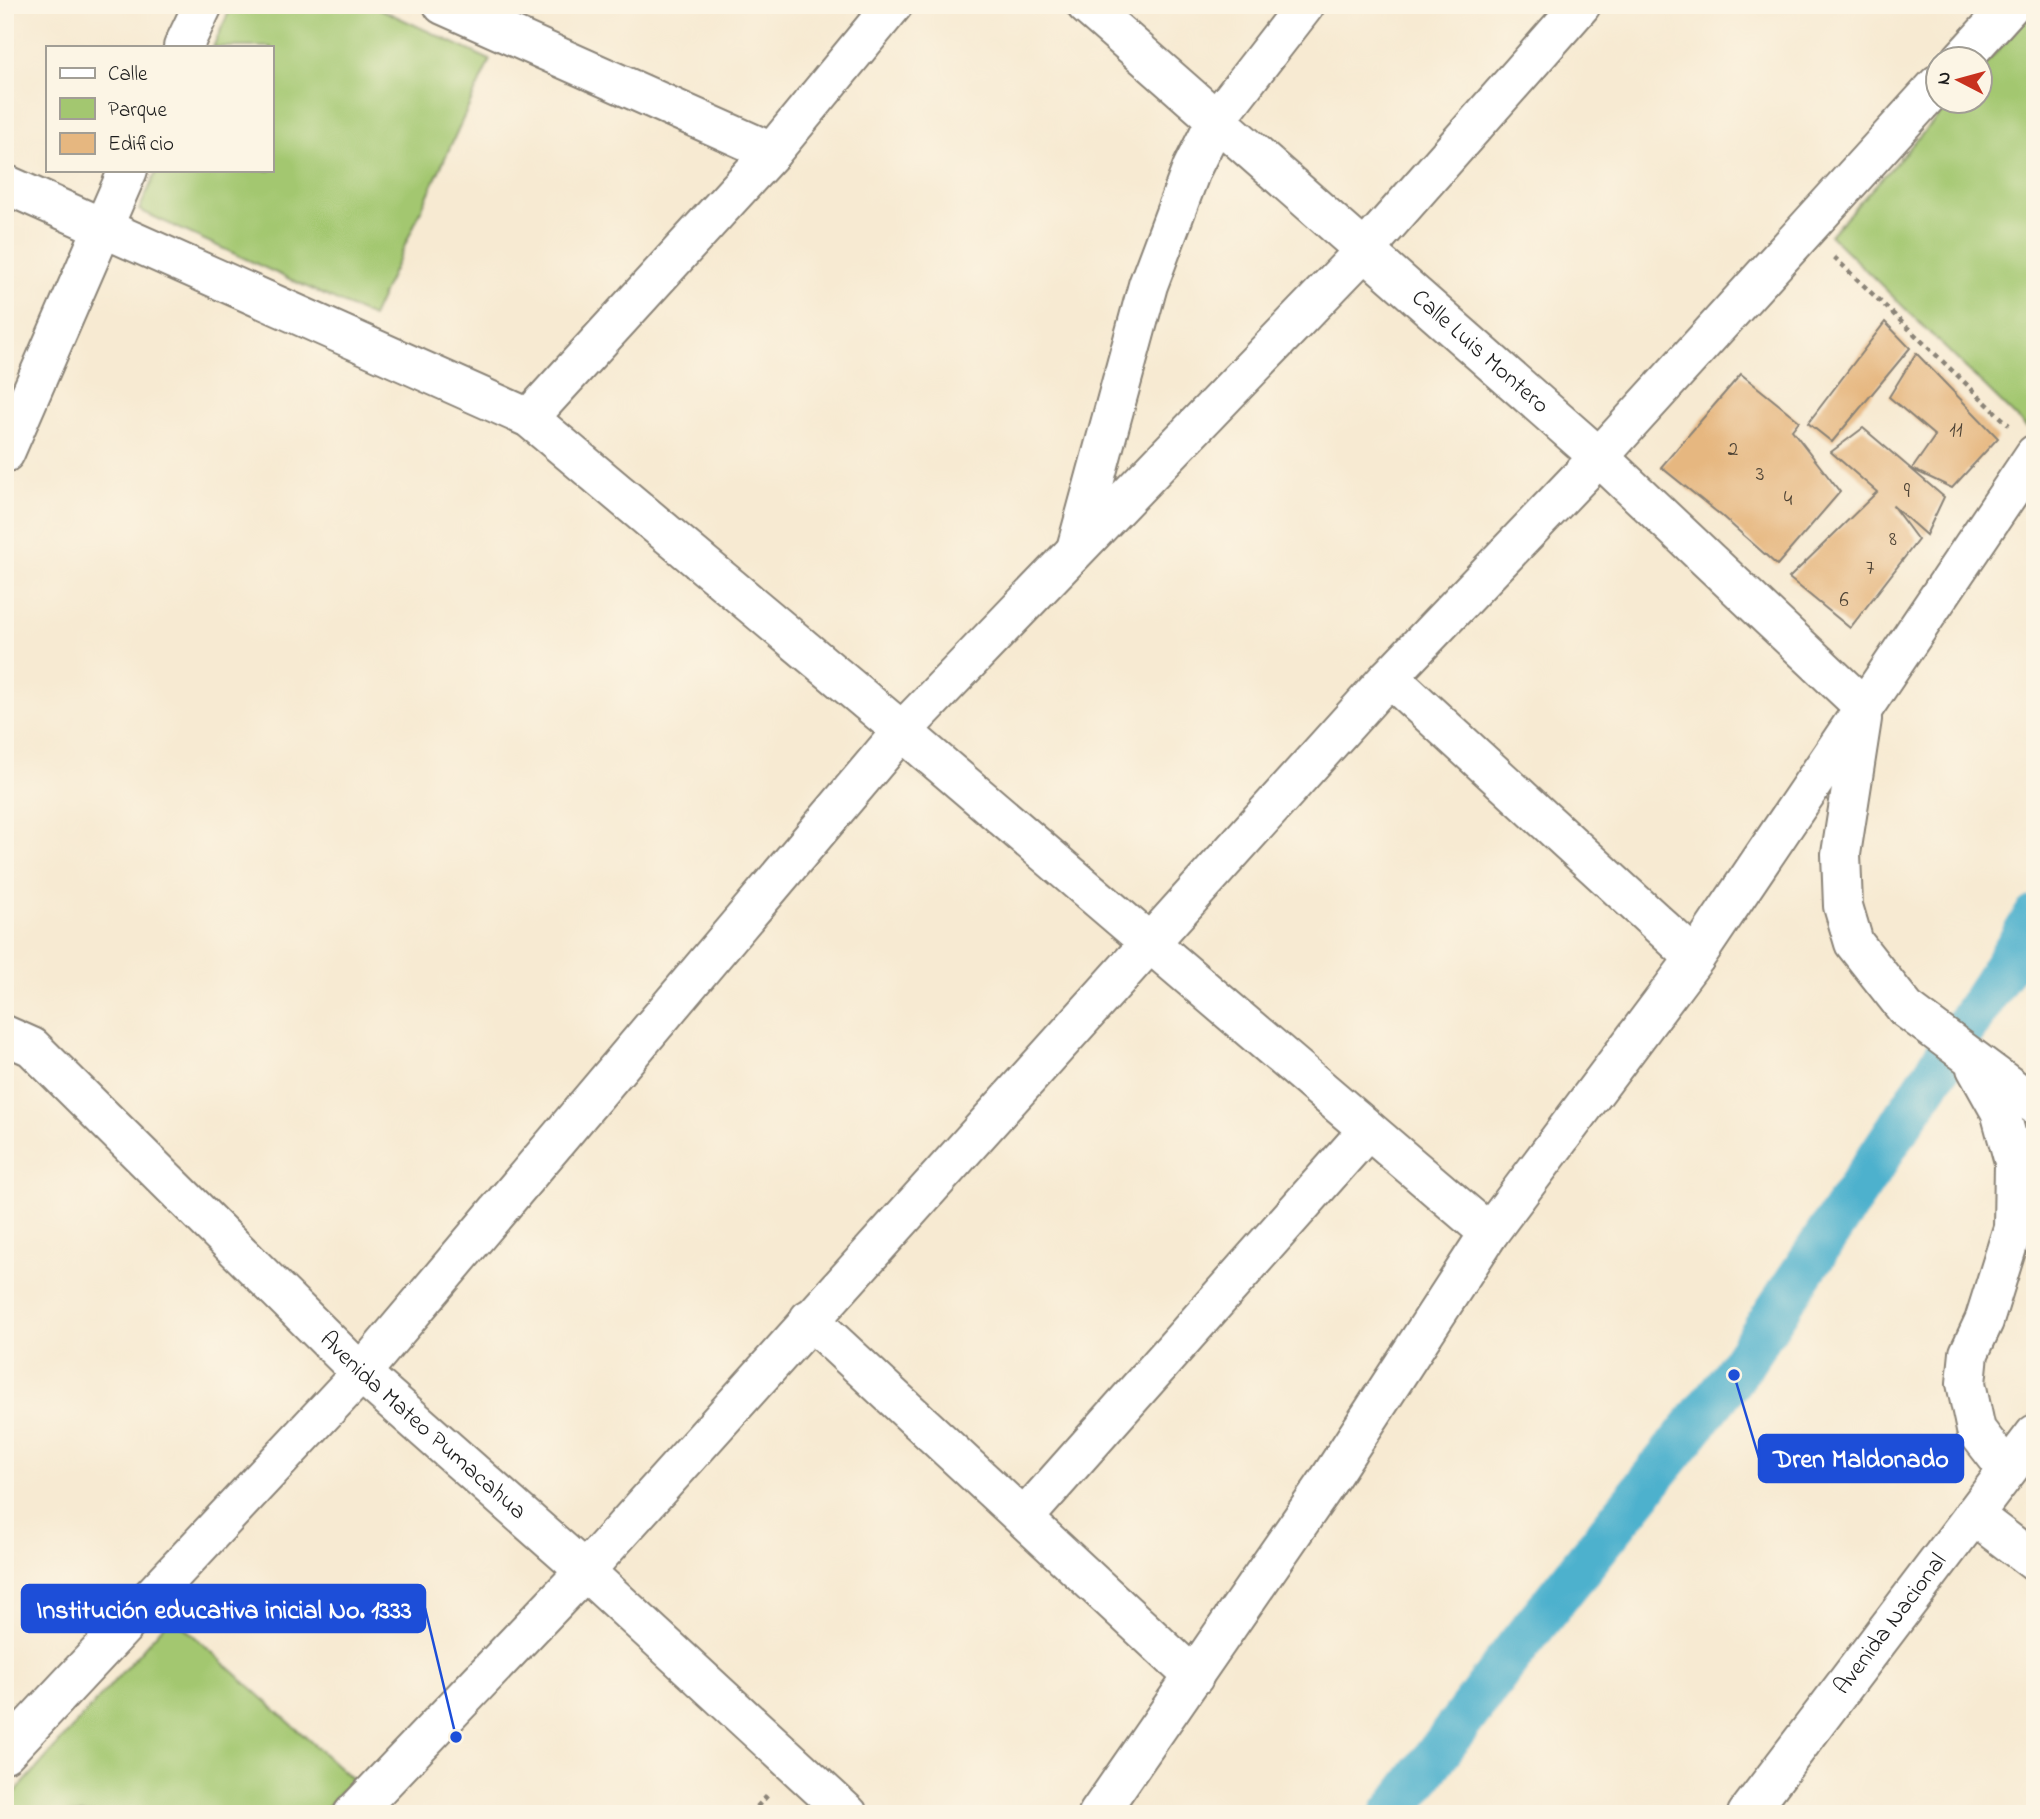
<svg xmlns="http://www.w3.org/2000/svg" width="2040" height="1819" font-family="'Indie Flower',sans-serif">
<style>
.green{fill:#a3c770;stroke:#607246;stroke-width:2}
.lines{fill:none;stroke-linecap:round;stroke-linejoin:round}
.canal{stroke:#4eb1cd;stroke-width:44}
.building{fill:#e6b780}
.minor-casing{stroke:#8a8377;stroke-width:42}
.path{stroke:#8a8377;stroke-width:4.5;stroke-dasharray:5 5;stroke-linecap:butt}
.minor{stroke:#fff;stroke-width:38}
.labels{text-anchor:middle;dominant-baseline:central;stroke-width:7;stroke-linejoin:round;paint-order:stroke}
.number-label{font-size:21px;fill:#4e4335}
.street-label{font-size:24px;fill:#1c1c1c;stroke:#fcf5e5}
.leader{fill:none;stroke:#1d4ed8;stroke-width:2.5}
.callout-dot{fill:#1d4ed8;stroke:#fcf5e5;stroke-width:2.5}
.callout{fill:#1d4ed8;stroke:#1d4ed8;stroke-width:2.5}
.callout-label{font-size:26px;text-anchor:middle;font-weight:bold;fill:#fff}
</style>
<rect width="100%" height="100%" fill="#fcf5e5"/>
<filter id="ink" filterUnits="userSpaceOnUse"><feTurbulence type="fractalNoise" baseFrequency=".0143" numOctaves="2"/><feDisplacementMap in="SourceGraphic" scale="14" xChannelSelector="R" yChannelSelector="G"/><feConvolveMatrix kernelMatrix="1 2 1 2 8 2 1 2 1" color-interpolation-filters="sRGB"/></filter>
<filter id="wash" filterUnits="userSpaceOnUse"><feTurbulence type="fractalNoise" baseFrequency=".00686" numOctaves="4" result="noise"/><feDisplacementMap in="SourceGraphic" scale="28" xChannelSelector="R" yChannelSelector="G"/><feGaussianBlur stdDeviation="1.57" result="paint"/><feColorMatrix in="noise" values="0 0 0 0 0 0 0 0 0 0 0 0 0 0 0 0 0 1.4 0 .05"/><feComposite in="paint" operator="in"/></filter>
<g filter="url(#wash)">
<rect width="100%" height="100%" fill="#f7ead2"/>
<path class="green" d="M232 5H372L490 60 372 317 139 210 157 170H271V47H213Z
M2035 9V416L2027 428 1830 235 1951 102H1980L1981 69Z
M172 1616 352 1779 321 1814H5V1804Z"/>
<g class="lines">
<path class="canal" d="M1392 1814 1518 1646 1734 1375 1991 988 2035 917"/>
</g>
<g id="blocks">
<path class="building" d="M1885 322 1910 348 1832 442 1808 423Z
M1916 353 1998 438 1952 488 1912 469 1935 436 1889 397Z
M1741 374 1799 421 1792 430 1840 492 1777 565 1723 517 1661 467Z
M1863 428 1944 497 1926 535 1892 505 1918 540 1850 628 1789 578 1877 492 1831 452Z"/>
</g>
</g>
<g filter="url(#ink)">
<use href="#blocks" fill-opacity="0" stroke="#8a8377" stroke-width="2"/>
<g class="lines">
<g class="minor-casing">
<g id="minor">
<path d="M443 5 772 152"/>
<path id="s1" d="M1086 5 1599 457 1864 707"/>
<path d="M183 47 203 5"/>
<path d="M1961 60 2011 5"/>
<path d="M5 184 529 418 902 731 1489 1233"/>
<path d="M529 418 772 152 893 5"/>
<path d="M5 453 128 170"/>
<path d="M1076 549 1148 285 1192 168 1216 120 1305 5"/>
<path d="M1389 677 1695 958"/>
<path d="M1862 719 1841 854 1843 906 1854 943 1906 1009 2035 1105"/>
<path id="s2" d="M5 1035 32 1047 361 1373 585 1571 848 1814"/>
<path d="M1976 1068 2000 1111 2014 1162 2013 1228 1984 1321 1969 1353 1966 1383 1976 1430 2007 1470"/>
<path d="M809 1319 1194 1677"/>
<path d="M1973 1515 2035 1562"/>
<path d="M1024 1518 1368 1130"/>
<path d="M5 1753 361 1373 902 731 1364 251 1581 5"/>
<path d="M353 1814 585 1571 1389 677 1599 457 1938 84"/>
<path d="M1098 1814 1324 1487 1489 1233 1695 958 2035 454"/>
<path id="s3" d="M1747 1814 2035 1434"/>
</g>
</g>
<path class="path" d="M1834 257 2009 425
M750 1814 769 1794"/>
<use href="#minor" class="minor"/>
</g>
</g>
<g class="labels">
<g class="number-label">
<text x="1956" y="431">11</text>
<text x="1733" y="450">2</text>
<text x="1760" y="475">3</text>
<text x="1907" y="492">9</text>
<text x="1788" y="500">4</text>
<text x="1893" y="540">8</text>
<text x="1870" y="569">7</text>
<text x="1844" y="601">6</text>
</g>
<g class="street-label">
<text stroke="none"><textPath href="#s1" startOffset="525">Calle Luis Montero</textPath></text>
<text stroke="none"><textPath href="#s2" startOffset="574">Avenida Mateo Pumacahua</textPath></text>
<text stroke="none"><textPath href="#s3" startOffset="238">Avenida Nacional</textPath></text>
</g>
</g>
<path class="leader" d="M1734 1375L1759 1458M456 1737L425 1608"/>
<g class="callout-dot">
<circle cx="1734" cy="1375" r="7"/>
<circle cx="456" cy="1737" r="7"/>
</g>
<g class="callout">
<rect x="1759" y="1435" width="204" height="47" rx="7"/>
<rect x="22" y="1585" width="403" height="47" rx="7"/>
</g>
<g class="callout-label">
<text x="1861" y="1467">Dren Maldonado</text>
<text x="224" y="1618">Institución educativa inicial No. 1333</text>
</g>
<rect width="2040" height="1819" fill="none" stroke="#fcf5e5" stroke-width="28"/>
<rect x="46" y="46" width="228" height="126" fill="#fcf5e5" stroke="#a29e95" stroke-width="2"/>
<rect x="60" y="68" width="35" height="10" fill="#ffffff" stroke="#a29e95" stroke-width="2"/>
<text x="108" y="80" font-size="21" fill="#1c1c1c">Calle</text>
<rect x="60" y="98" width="35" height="21" fill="#a3c770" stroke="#a29e95" stroke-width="2"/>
<text x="108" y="116" font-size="21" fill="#1c1c1c">Parque</text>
<rect x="60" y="133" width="35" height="21" fill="#e6b780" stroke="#a29e95" stroke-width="2"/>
<text x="108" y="150" font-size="21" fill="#1c1c1c">Edificio</text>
<g transform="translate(1959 80) rotate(276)"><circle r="33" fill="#fcf5e5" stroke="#a29e95" stroke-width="2"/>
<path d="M0-5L12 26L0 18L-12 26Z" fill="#c8321e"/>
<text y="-10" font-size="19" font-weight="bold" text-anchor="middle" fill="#1c1c1c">N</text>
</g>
</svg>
